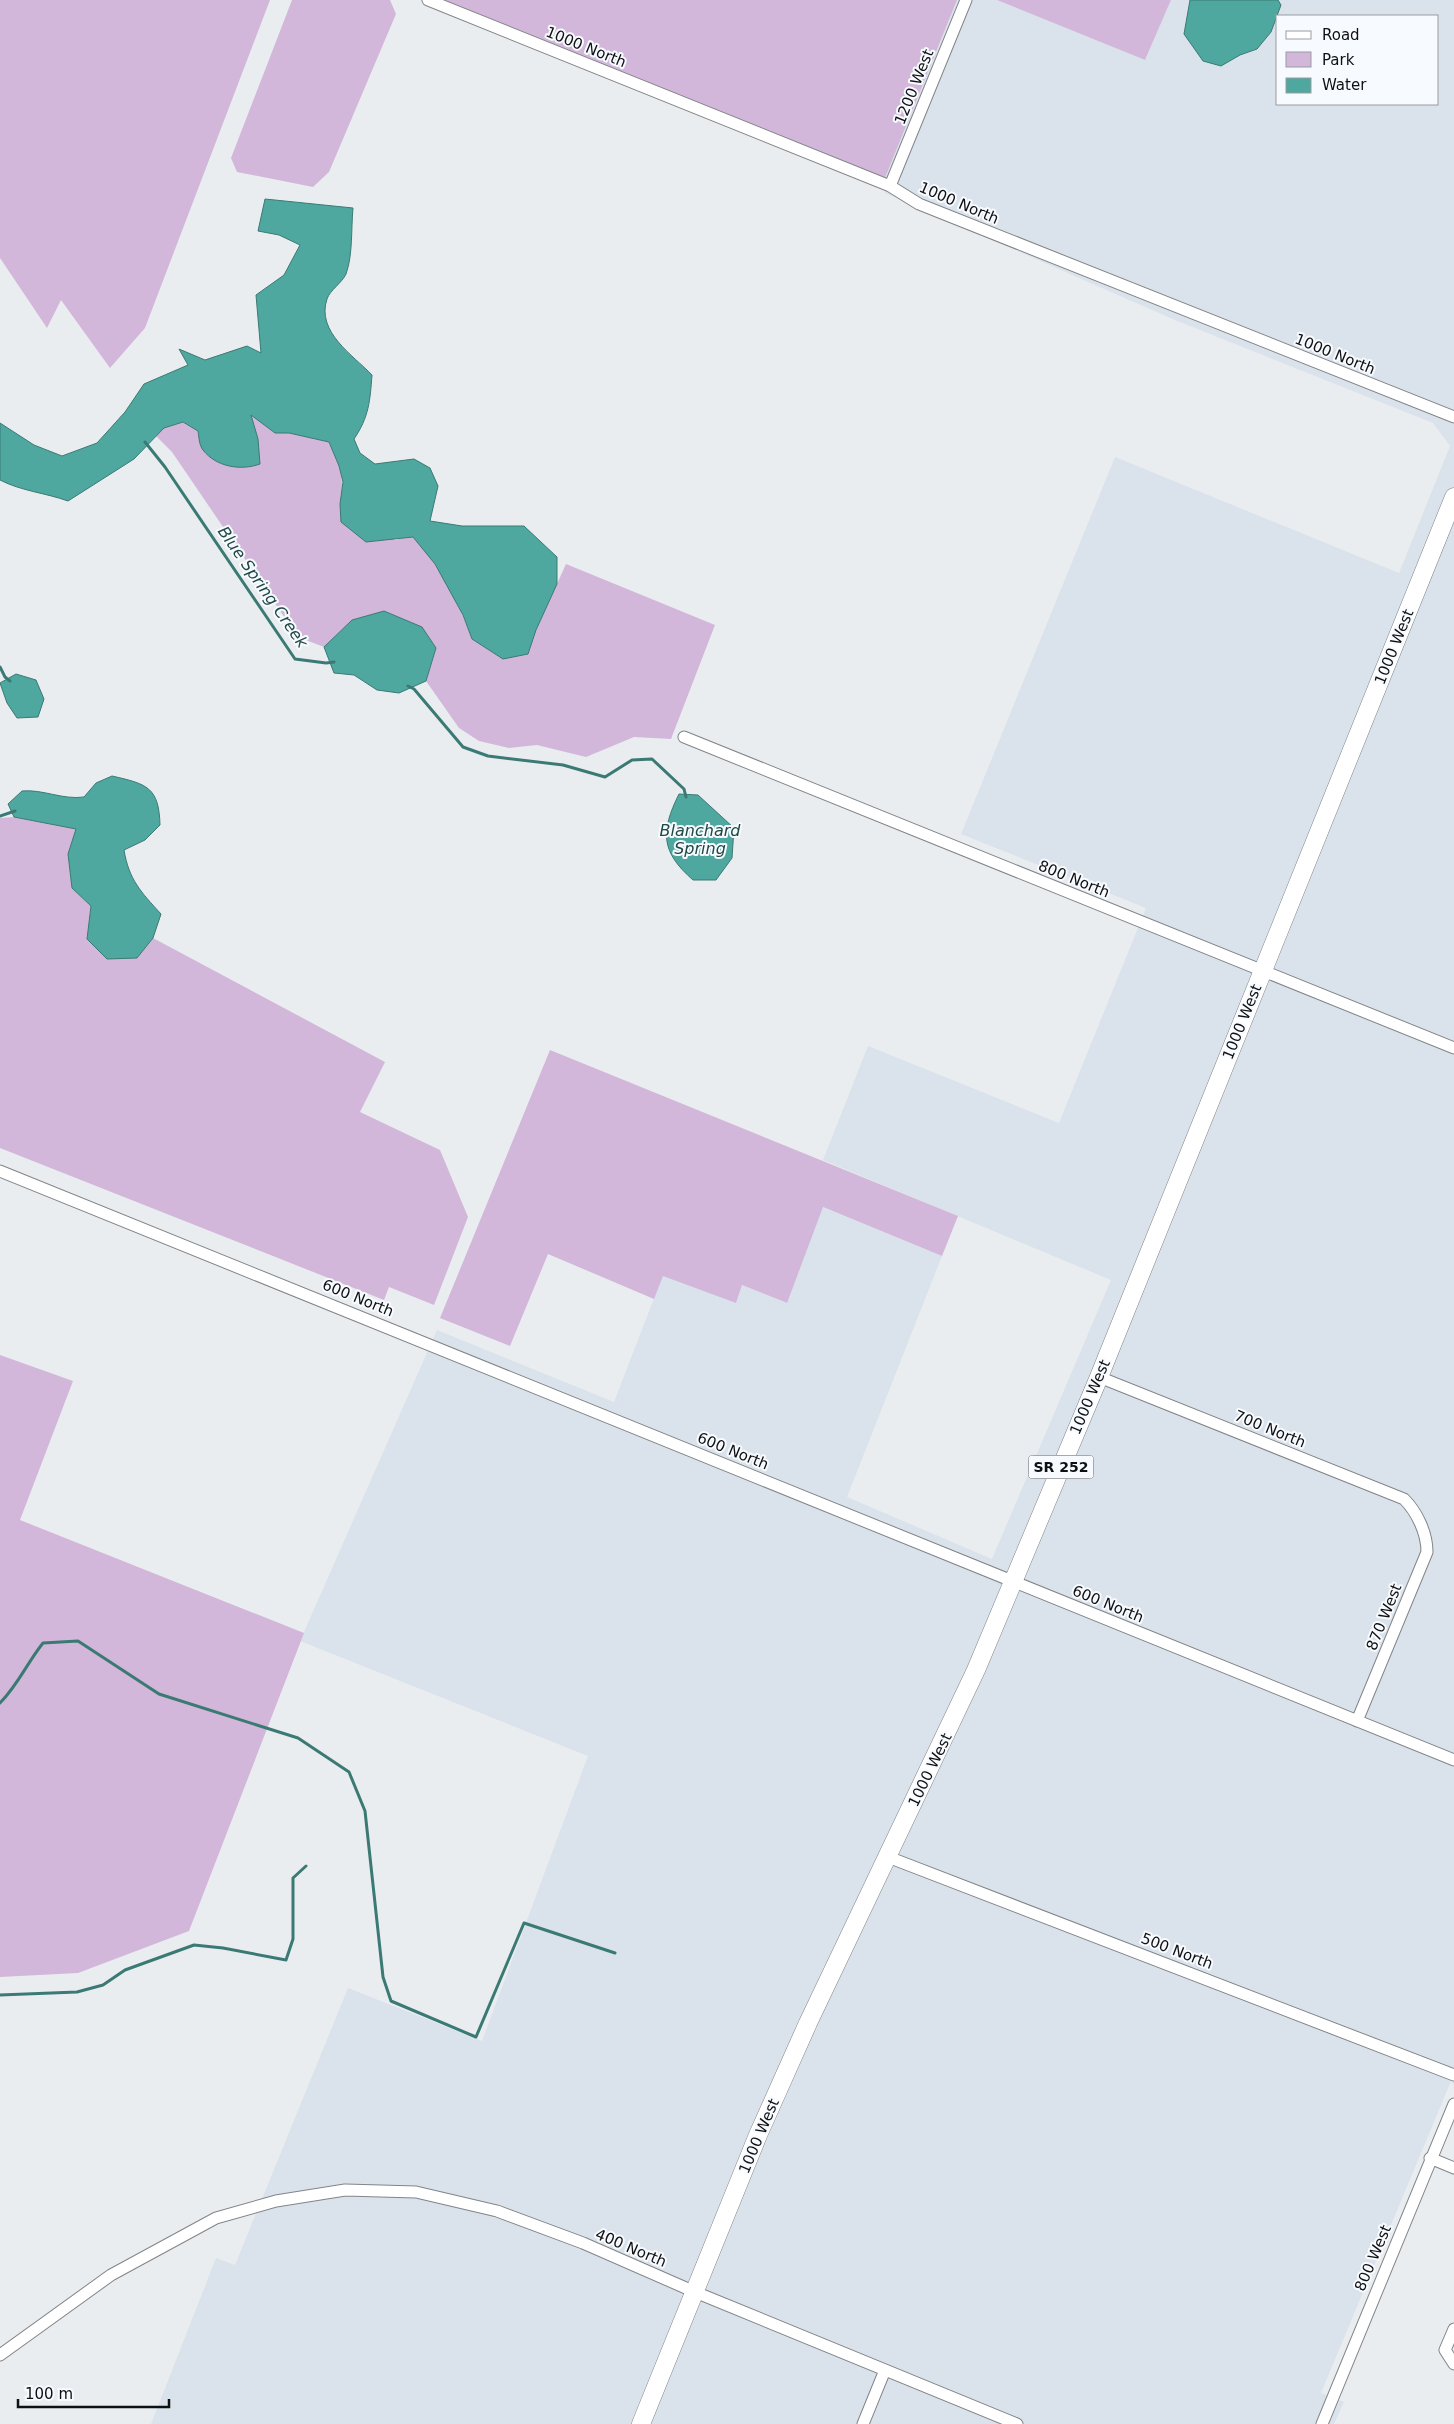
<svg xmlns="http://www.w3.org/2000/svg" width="1454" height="2424" font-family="'DejaVu Sans',sans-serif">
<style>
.built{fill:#dae2eb;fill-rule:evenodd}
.green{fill:#d2b7da}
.water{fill:#4ea89f;stroke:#3b7a74}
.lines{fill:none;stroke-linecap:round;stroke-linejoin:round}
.stream{stroke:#3b7a74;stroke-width:3}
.minor-casing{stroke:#828588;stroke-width:13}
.primary-casing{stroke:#828588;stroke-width:19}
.minor{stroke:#fff;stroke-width:11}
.primary{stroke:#fff;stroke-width:18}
.labels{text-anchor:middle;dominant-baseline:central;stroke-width:4;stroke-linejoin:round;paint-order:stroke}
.shield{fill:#f7fafe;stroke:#555658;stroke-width:1}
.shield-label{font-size:14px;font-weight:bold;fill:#0f1011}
.street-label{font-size:15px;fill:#0f1011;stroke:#f7fafe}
.water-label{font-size:16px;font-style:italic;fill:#204945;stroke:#f7fafe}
</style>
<rect width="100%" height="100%" fill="#eaedf0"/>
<path class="built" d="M957 0H997L1145 60 1171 0H1454V2085L1451 2081 1321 2393 1344 2402 1334 2424H151L216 2258 235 2265 348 1988 482 2041 588 1756 300 1641 437 1330 614 1402 663 1275 736 1303 742 1285 786 1303 822 1207 942 1256 847 1497 992 1559 1111 1280 823 1160 868 1046 1059 1123 1146 908 961 834 1115 457 1399 573 1450 446 1433 423 1175 320 885 193V178ZM1278 16H1438V104H1278Z"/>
<path class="green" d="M0 0H270L145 328 110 368 61 300 47 328 0 258Z
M292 0H390L396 14 329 172 313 187 237 172 231 158Z
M444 0H957L885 178Z
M997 0H1171L1145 60Z
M250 414 275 433H289L329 442C340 468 345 476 340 504L395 540 413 536C439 564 459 603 472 639L528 654 536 630 566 564 715 625 671 739 634 737 586 757 537 745 509 748 479 741 459 728 426 681 436 648 352 620 324 647 298 637 172 452 156 436 164 428 183 422 198 431 202 449 258 439Z
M14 817 76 829 68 854 72 888 91 906 87 939 137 958 153 938 385 1062 360 1112 440 1150 468 1217 434 1305 389 1287 384 1300 0 1148V818Z
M550 1050 958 1216 942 1256 823 1207 787 1303 742 1285 736 1303 663 1276 654 1299 548 1254 510 1346 440 1318Z
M0 1355 73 1381 20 1520 304 1633 189 1931 78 1973 0 1977Z"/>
<path class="water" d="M1190 0H1278L1281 5 1271 32 1257 49 1240 55 1221 66 1203 61 1184 34Z
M265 199 353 208C351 229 353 255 346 274 342 283 330 290 327 299 316 332 353 355 372 375 370 401 369 417 354 439L360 453 375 464 414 459 430 468 438 486 430 521 462 526H524L557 557V584L536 630 528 654 503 659 472 639 463 615 435 564 413 537 366 542 341 522 340 504 343 482 339 466 329 442 289 433H275L251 415 258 439 260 464C241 471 216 467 203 450 199 445 199 437 198 431L183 422 164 428 134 459 68 501C46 493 21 491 0 480V423L34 445 62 456 97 443 125 412 144 384 188 365 179 349 205 360 247 346 261 353 256 295 284 275 300 245 279 235 258 231Z
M384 611 422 627 436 648 426 681 399 693 377 690 354 675 334 673 324 647 352 620Z
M16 674 36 680 44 699 38 717 17 718 7 703 0 683Z
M112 776C147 784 159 787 160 825L145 840 124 850C129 880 141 892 161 914L153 938 137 958 107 959 87 939 91 906 72 888 68 854 76 829 14 817 8 804 22 791C43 789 62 800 84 797L96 783Z
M679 794 698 795 734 828 732 858 716 880H693C661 852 660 832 679 794Z"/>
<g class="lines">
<path class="stream" d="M145 442 165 467 295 659 326 663 334 662
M0 667 5 677 10 681
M408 686 414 689 463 747 488 756 563 765 605 777 632 760 652 759 684 789 686 797
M0 816 15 811
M0 1703C18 1685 27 1663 43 1643L78 1641 159 1694 298 1738 349 1772 365 1811 383 1977 391 2001 476 2037 524 1923 615 1953
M0 1995 77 1992 103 1985 125 1970 194 1945 223 1948 286 1960 293 1939V1878L306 1866"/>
<g class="minor-casing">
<path id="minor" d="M428 0 890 186 919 204 1454 417
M890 186 966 0
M684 737 1454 1048
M0 1171 1454 1760
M1099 1377 1404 1499C1417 1512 1427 1533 1427 1552L1357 1721
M888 1857 1454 2075
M1430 2158 1454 2168
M1454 2329 1445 2350 1454 2364
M0 2355 111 2275 216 2218 276 2201 345 2190 416 2192 497 2211 583 2243 695 2292 1017 2424
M863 2424 885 2370
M1322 2424 1454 2104"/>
</g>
<g class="primary-casing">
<path id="primary" d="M641 2424 758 2135 808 2023 976 1670 1099 1377 1454 497"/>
</g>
<use href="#minor" class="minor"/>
<use href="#primary" class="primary"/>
</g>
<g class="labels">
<rect class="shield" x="1028.5" y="1455.5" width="65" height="23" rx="4"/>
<g class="shield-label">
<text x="1061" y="1467">SR 252</text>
</g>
<g class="street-label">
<text transform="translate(586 47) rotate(22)">1000 North</text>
<text transform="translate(914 87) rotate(-68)">1200 West</text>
<text transform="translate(959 203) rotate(23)">1000 North</text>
<text transform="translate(1335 354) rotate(22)">1000 North</text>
<text transform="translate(1394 647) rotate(-68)">1000 West</text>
<text transform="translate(1074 879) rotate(22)">800 North</text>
<text transform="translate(1242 1022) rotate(-68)">1000 West</text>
<text transform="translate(358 1298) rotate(22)">600 North</text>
<text transform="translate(1090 1397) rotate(-67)">1000 West</text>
<text transform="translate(1270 1429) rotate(22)">700 North</text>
<text transform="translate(733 1451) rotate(22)">600 North</text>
<text transform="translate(1108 1604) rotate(22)">600 North</text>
<text transform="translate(1384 1617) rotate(-68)">870 West</text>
<text transform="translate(930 1770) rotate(-64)">1000 West</text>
<text transform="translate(1177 1951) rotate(21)">500 North</text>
<text transform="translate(759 2136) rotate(-67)">1000 West</text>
<text transform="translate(631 2248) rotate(23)">400 North</text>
<text transform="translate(1373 2258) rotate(-67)">800 West</text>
</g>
<g class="water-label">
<text transform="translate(263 587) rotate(55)">Blue Spring Creek</text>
<text x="700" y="830">Blanchard<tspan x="700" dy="18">Spring</tspan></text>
</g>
</g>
<rect x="1276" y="15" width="162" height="90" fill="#f7fafe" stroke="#9a9c9f"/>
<rect x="1286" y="31" width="25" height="8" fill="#ffffff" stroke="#9a9c9f"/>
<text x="1322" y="40" font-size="15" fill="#0f1011">Road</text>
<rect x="1286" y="52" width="25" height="15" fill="#d2b7da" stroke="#9a9c9f"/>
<text x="1322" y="65" font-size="15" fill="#0f1011">Park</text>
<rect x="1286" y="78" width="25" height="15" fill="#4ea89f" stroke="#9a9c9f"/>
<text x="1322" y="90" font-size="15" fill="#0f1011">Water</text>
<path d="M18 2399v8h151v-8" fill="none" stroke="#0f1011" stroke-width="2.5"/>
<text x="25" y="2399" font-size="15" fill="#0f1011" stroke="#f7fafe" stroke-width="4" paint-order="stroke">100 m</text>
</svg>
